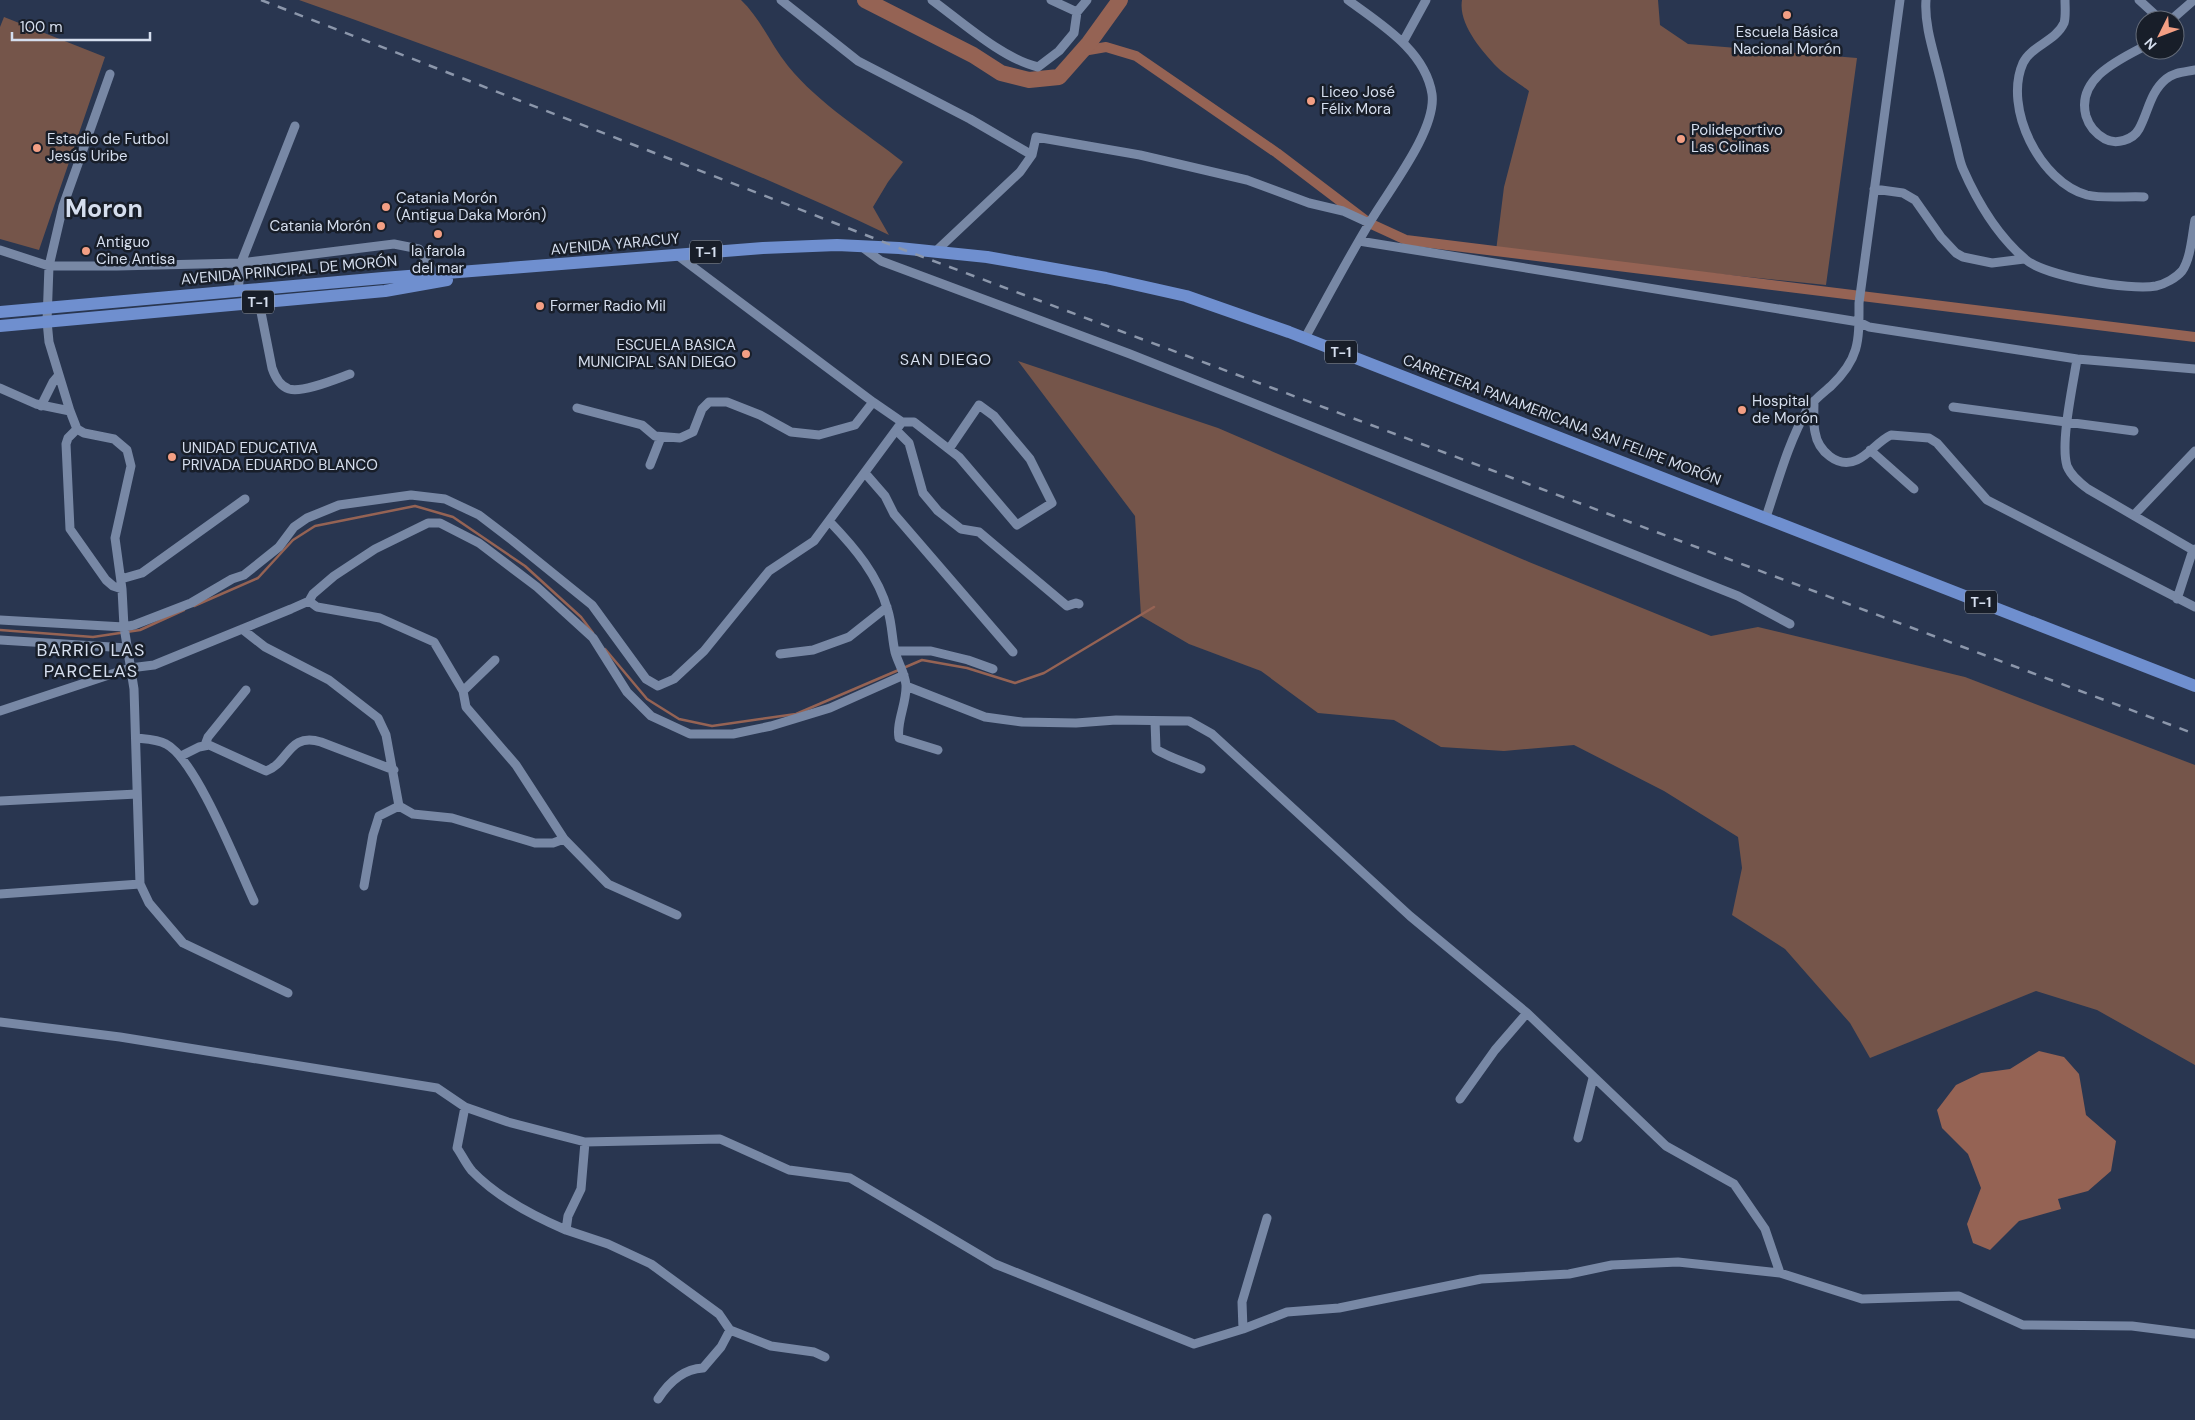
<svg xmlns="http://www.w3.org/2000/svg" width="2195" height="1420" font-family="'DM Sans',sans-serif">
<style>
.green{fill:#75554a}
.water{fill:#956354}
.lines{fill:none;stroke-linecap:round;stroke-linejoin:round}
.stream{stroke:#956354;stroke-width:2.5}
.canal{stroke:#956354;stroke-width:10}
.river{stroke:#956354;stroke-width:16}
.minor{stroke:#7888a5;stroke-width:9}
.primary{stroke:#6f8fcf;stroke-width:12}
.rail{stroke:#8c97ab;stroke-width:2.5;stroke-dasharray:9 9;stroke-linecap:butt}
.poi-dot{fill:#f39f84;stroke:#181e29;stroke-width:2}
.labels{text-anchor:middle;dominant-baseline:central;stroke-width:5;stroke-linejoin:round;paint-order:stroke}
.shield{fill:#181e29;stroke:#9ca4b3;stroke-width:1}
.shield-label{font-size:14px;font-weight:bold;fill:#d5deee}
.poi-label{font-size:15px;fill:#d5deee;stroke:#181e29;text-anchor:start}
.street-label{font-size:15px;fill:#d5deee;stroke:#181e29}
.neighbourhood-label{font-size:16px;letter-spacing:1px;fill:#d5deee;stroke:#181e29}
.quarter-label{font-size:18px;letter-spacing:1px;fill:#d5deee;stroke:#181e29}
.town-label{font-size:25px;font-weight:bold;fill:#d5deee;stroke:#181e29}
</style>
<rect width="100%" height="100%" fill="#293650"/>
<path class="green" d="M299 0H741C761 19 771 45 788 66 819 104 865 132 903 162L888 182 873 207 889 235C697 144 499 71 299 0Z
M1462 0H1658L1660 25 1688 44 1857 58 1826 285 1496 251 1504 187 1529 91C1519 83 1506 76 1497 67 1482 51 1458 24 1462 0Z
M4 17 105 57 39 250 0 239V27Z
M1018 361 1218 428 1529 562 1711 636 1758 627 1965 677 2195 765V1065L2097 1010 2036 991 1870 1058 1850 1023 1785 949 1732 915 1742 868 1738 837 1664 791 1574 745 1504 751 1441 747 1394 720 1318 713 1261 671 1189 644 1141 616 1135 516Z"/>
<path class="water" d="M2039 1051 2064 1057 2079 1074 2086 1115 2116 1141 2111 1171 2088 1191 2058 1199 2061 1209 2019 1221 1990 1250 1973 1243 1967 1224 1981 1188 1968 1154 1942 1128 1937 1110 1956 1085 1981 1073 2010 1069Z"/>
<g class="lines">
<path class="stream" d="M194 606 258 578 293 540 315 526 415 506 453 517 525 566 581 617 593 633
M0 630 93 637 140 630 184 610
M605 649 647 699 679 719 712 726 796 714 922 660 967 668 1015 683 1044 673 1154 607"/>
<path class="canal" d="M1083 51 1106 47 1136 56 1277 153 1369 223 1406 240 2195 337"/>
<path class="river" d="M865 0 973 55 1001 73 1029 80 1059 77 1089 43 1120 0"/>
<path class="minor" d="M781 0 858 61 970 119 1032 155
M932 0C962 22 1003 59 1038 67L1059 51 1074 33 1077 12
M1051 0 1077 12 1087 0
M1926 0C1924 25 1934 53 1940 78 1945 98 1950 119 1955 140 1958 150 1959 160 1963 169 1977 201 1998 236 2025 259 2044 276 2130 291 2156 286 2165 284 2176 278 2182 271 2191 258 2192 235 2195 220
M2065 0C2065 6 2066 17 2064 23 2056 41 2031 46 2023 63 2003 108 2040 182 2087 195 2103 199 2128 196 2144 197
M2139 0 2161 20
M2171 20 2194 0
M1403 42 1426 0
M2145 46C2118 60 2076 79 2086 116 2089 126 2096 134 2105 139 2116 145 2133 140 2139 129 2148 113 2150 92 2166 79 2174 72 2185 72 2195 70
M110 74 63 206 49 266 47 321 49 342 70 411 77 429 84 433 114 439 127 450 131 466 115 538 122 589 124 627 134 689 140 884 149 903 183 943 288 993
M1874 189 1903 193 1915 200 1941 237 1956 253 1963 257 1992 263 2024 259
M1359 241 1859 322 1869 327 2077 359 2195 369
M862 247 881 261 1130 354 1738 596 1790 624
M0 250 49 266H117L241 263 394 244 419 249 435 274
M935 252 1020 172 1032 155 1036 137 1140 155 1247 180 1309 203 1343 211 1369 223
M238 291 241 263 295 126
M259 302 272 368C275 377 280 386 289 389 303 393 336 379 350 374
M1305 338C1326 300 1347 260 1370 222 1388 191 1437 130 1432 94 1425 50 1380 24 1348 0
M2077 359C2073 385 2060 443 2067 466 2071 476 2080 483 2088 489L2193 550
M0 388 36 404 70 411
M1814 401C1814 411 1813 423 1815 432 1818 451 1838 469 1857 460 1870 454 1878 441 1891 435L1929 438 1937 443 1987 500 2195 607
M41 406 53 382 59 375
M1953 407 2134 431
M577 408 642 425 655 436 680 438 693 432 702 409 709 402H727L760 415 791 432 819 435 855 425 873 402 677 255
M902 422H914L959 457 1017 525 1052 503 1030 459 994 416 979 405 949 449
M77 429 68 438 66 444 70 529 106 580 113 586 122 589
M896 430 909 443 923 493 938 511 961 529 979 532 1067 606 1076 603 1079 604
M1870 450 1914 489
M650 465 661 437
M865 473 885 496 894 514 1013 652
M2134 515 2195 451
M1766 517C1778 482 1788 443 1807 410 1812 401 1823 393 1831 386 1860 358 1859 341 1859 303L1900 0
M830 522C855 548 878 575 888 611 892 624 892 639 895 652 898 663 905 673 906 685 907 703 896 722 899 738L938 750
M121 579 142 573 245 499
M2177 599 2193 550 2195 549
M309 601 317 607 380 618 434 642 463 691 466 707 516 765 564 839 608 884 677 915
M0 620 124 627 134 625 191 603 232 579 244 575 279 547 294 527 307 518 339 505 411 495 445 499 479 515 513 541 592 605 646 679 658 686 674 679 704 651 769 571 814 541 902 422 873 402
M242 629 265 647 329 680 378 718 386 735 399 806
M0 640 127 648
M895 651H931L968 660 993 669
M780 654 813 650 849 637 887 607
M906 686 985 717 1022 722 1076 723 1116 720 1189 721 1212 734 1410 916 1527 1013 1666 1146 1734 1184 1765 1229 1780 1273 1862 1299 1959 1296 2023 1325 2132 1326 2195 1334
M463 691 495 660
M0 711 130 668 154 665 291 609 309 601 313 594 334 576 375 549 428 523H440L479 543 537 587 593 638 627 692 651 716 690 734H733L771 726 830 708 904 675
M1155 721 1156 749C1163 755 1190 764 1201 769
M136 738C146 739 157 739 166 744 196 759 238 867 254 901
M205 745 208 737 246 690
M181 756 199 747 209 745 266 771C289 763 288 732 321 742L394 770
M0 801 137 794
M399 806 413 814 452 818 535 843H553L564 839
M364 886 373 835 379 816 399 806
M0 894 140 884
M0 1022 120 1037 437 1088 465 1107 508 1122 585 1142 720 1139 789 1170 850 1178 995 1264 1194 1344 1243 1329 1287 1312 1339 1308 1481 1279 1569 1274 1612 1265 1678 1262 1780 1273
M1460 1099 1495 1050 1527 1013
M465 1107 457 1148C462 1155 466 1164 472 1171 497 1197 533 1216 566 1230
M1578 1138 1593 1078
M585 1142 581 1189 568 1216 566 1230 608 1244 651 1264 719 1314 730 1330 771 1346 814 1352 825 1357
M1243 1329 1242 1302 1267 1218
M658 1399C669 1382 683 1369 703 1368L721 1347 730 1330"/>
<path class="primary" d="M0 312 383 278 763 248 837 245 899 248 987 257 1106 278 1186 296 1289 332 2195 686
M0 326 385 291 447 280"/>
<path class="rail" d="M261 0 899 248 2195 734"/>
</g>
<g class="poi-dot">
<circle cx="1787" cy="15" r="5"/>
<circle cx="1311" cy="101" r="5"/>
<circle cx="1681" cy="139" r="5"/>
<circle cx="37" cy="148" r="5"/>
<circle cx="386" cy="207" r="5"/>
<circle cx="381" cy="226" r="5"/>
<circle cx="438" cy="234" r="5"/>
<circle cx="86" cy="251" r="5"/>
<circle cx="540" cy="306" r="5"/>
<circle cx="746" cy="354" r="5"/>
<circle cx="1742" cy="410" r="5"/>
<circle cx="172" cy="457" r="5"/>
</g>
<g class="labels">
<g class="shield">
<rect x="690" y="240.5" width="32" height="23" rx="4"/>
<rect x="242" y="290.5" width="32" height="23" rx="4"/>
<rect x="1325" y="340.5" width="32" height="23" rx="4"/>
<rect x="1965" y="590.5" width="32" height="23" rx="4"/>
</g>
<g class="shield-label">
<text x="706" y="252">T-1</text>
<text x="258" y="302">T-1</text>
<text x="1341" y="352">T-1</text>
<text x="1981" y="602">T-1</text>
</g>
<g class="poi-label">
<text x="1787" y="32" text-anchor="middle">Escuela Básica<tspan x="1787" dy="17">Nacional Morón</tspan></text>
<text x="1321" y="92">Liceo José<tspan x="1321" dy="17">Félix Mora</tspan></text>
<text x="1691" y="130">Polideportivo<tspan x="1691" dy="17">Las Colinas</tspan></text>
<text x="47" y="139">Estadio de Futbol<tspan x="47" dy="17">Jesús Uribe</tspan></text>
<text x="396" y="198">Catania Morón<tspan x="396" dy="17">(Antigua Daka Morón)</tspan></text>
<text x="371" y="226" text-anchor="end">Catania Morón</text>
<text x="96" y="242">Antiguo<tspan x="96" dy="17">Cine Antisa</tspan></text>
<text x="438" y="251" text-anchor="middle">la farola<tspan x="438" dy="17">del mar</tspan></text>
<text x="550" y="306">Former Radio Mil</text>
<text x="736" y="345" text-anchor="end">ESCUELA BASICA<tspan x="736" dy="17">MUNICIPAL SAN DIEGO</tspan></text>
<text x="1752" y="401">Hospital<tspan x="1752" dy="17">de Morón</tspan></text>
<text x="182" y="448">UNIDAD EDUCATIVA<tspan x="182" dy="17">PRIVADA EDUARDO BLANCO</tspan></text>
</g>
<g class="street-label">
<text transform="translate(615 244) rotate(-5)">AVENIDA YARACUY</text>
<text transform="translate(289 270) rotate(-5)">AVENIDA PRINCIPAL DE MORÓN</text>
<text transform="translate(1562 420) rotate(21)">CARRETERA PANAMERICANA SAN FELIPE MORÓN</text>
</g>
<g class="neighbourhood-label">
<text x="946" y="359">SAN DIEGO</text>
</g>
<g class="quarter-label">
<text x="91" y="650">BARRIO LAS<tspan x="91" dy="21">PARCELAS</tspan></text>
</g>
<g class="town-label">
<text x="104" y="208">Moron</text>
</g>
</g>
<g transform="translate(2160 35) rotate(228)"><circle r="24" fill="#181e29" stroke="#646b78"/>
<path d="M0-4L9 19L0 12L-9 19Z" fill="#f39f84"/>
<text y="-8" font-size="14" font-weight="bold" text-anchor="middle" fill="#d5deee">N</text>
</g>
<path d="M12 32v8h138v-8" fill="none" stroke="#d5deee" stroke-width="2.5"/>
<text x="20" y="32" font-size="15" fill="#d5deee" stroke="#181e29" stroke-width="4" paint-order="stroke">100 m</text>
</svg>
